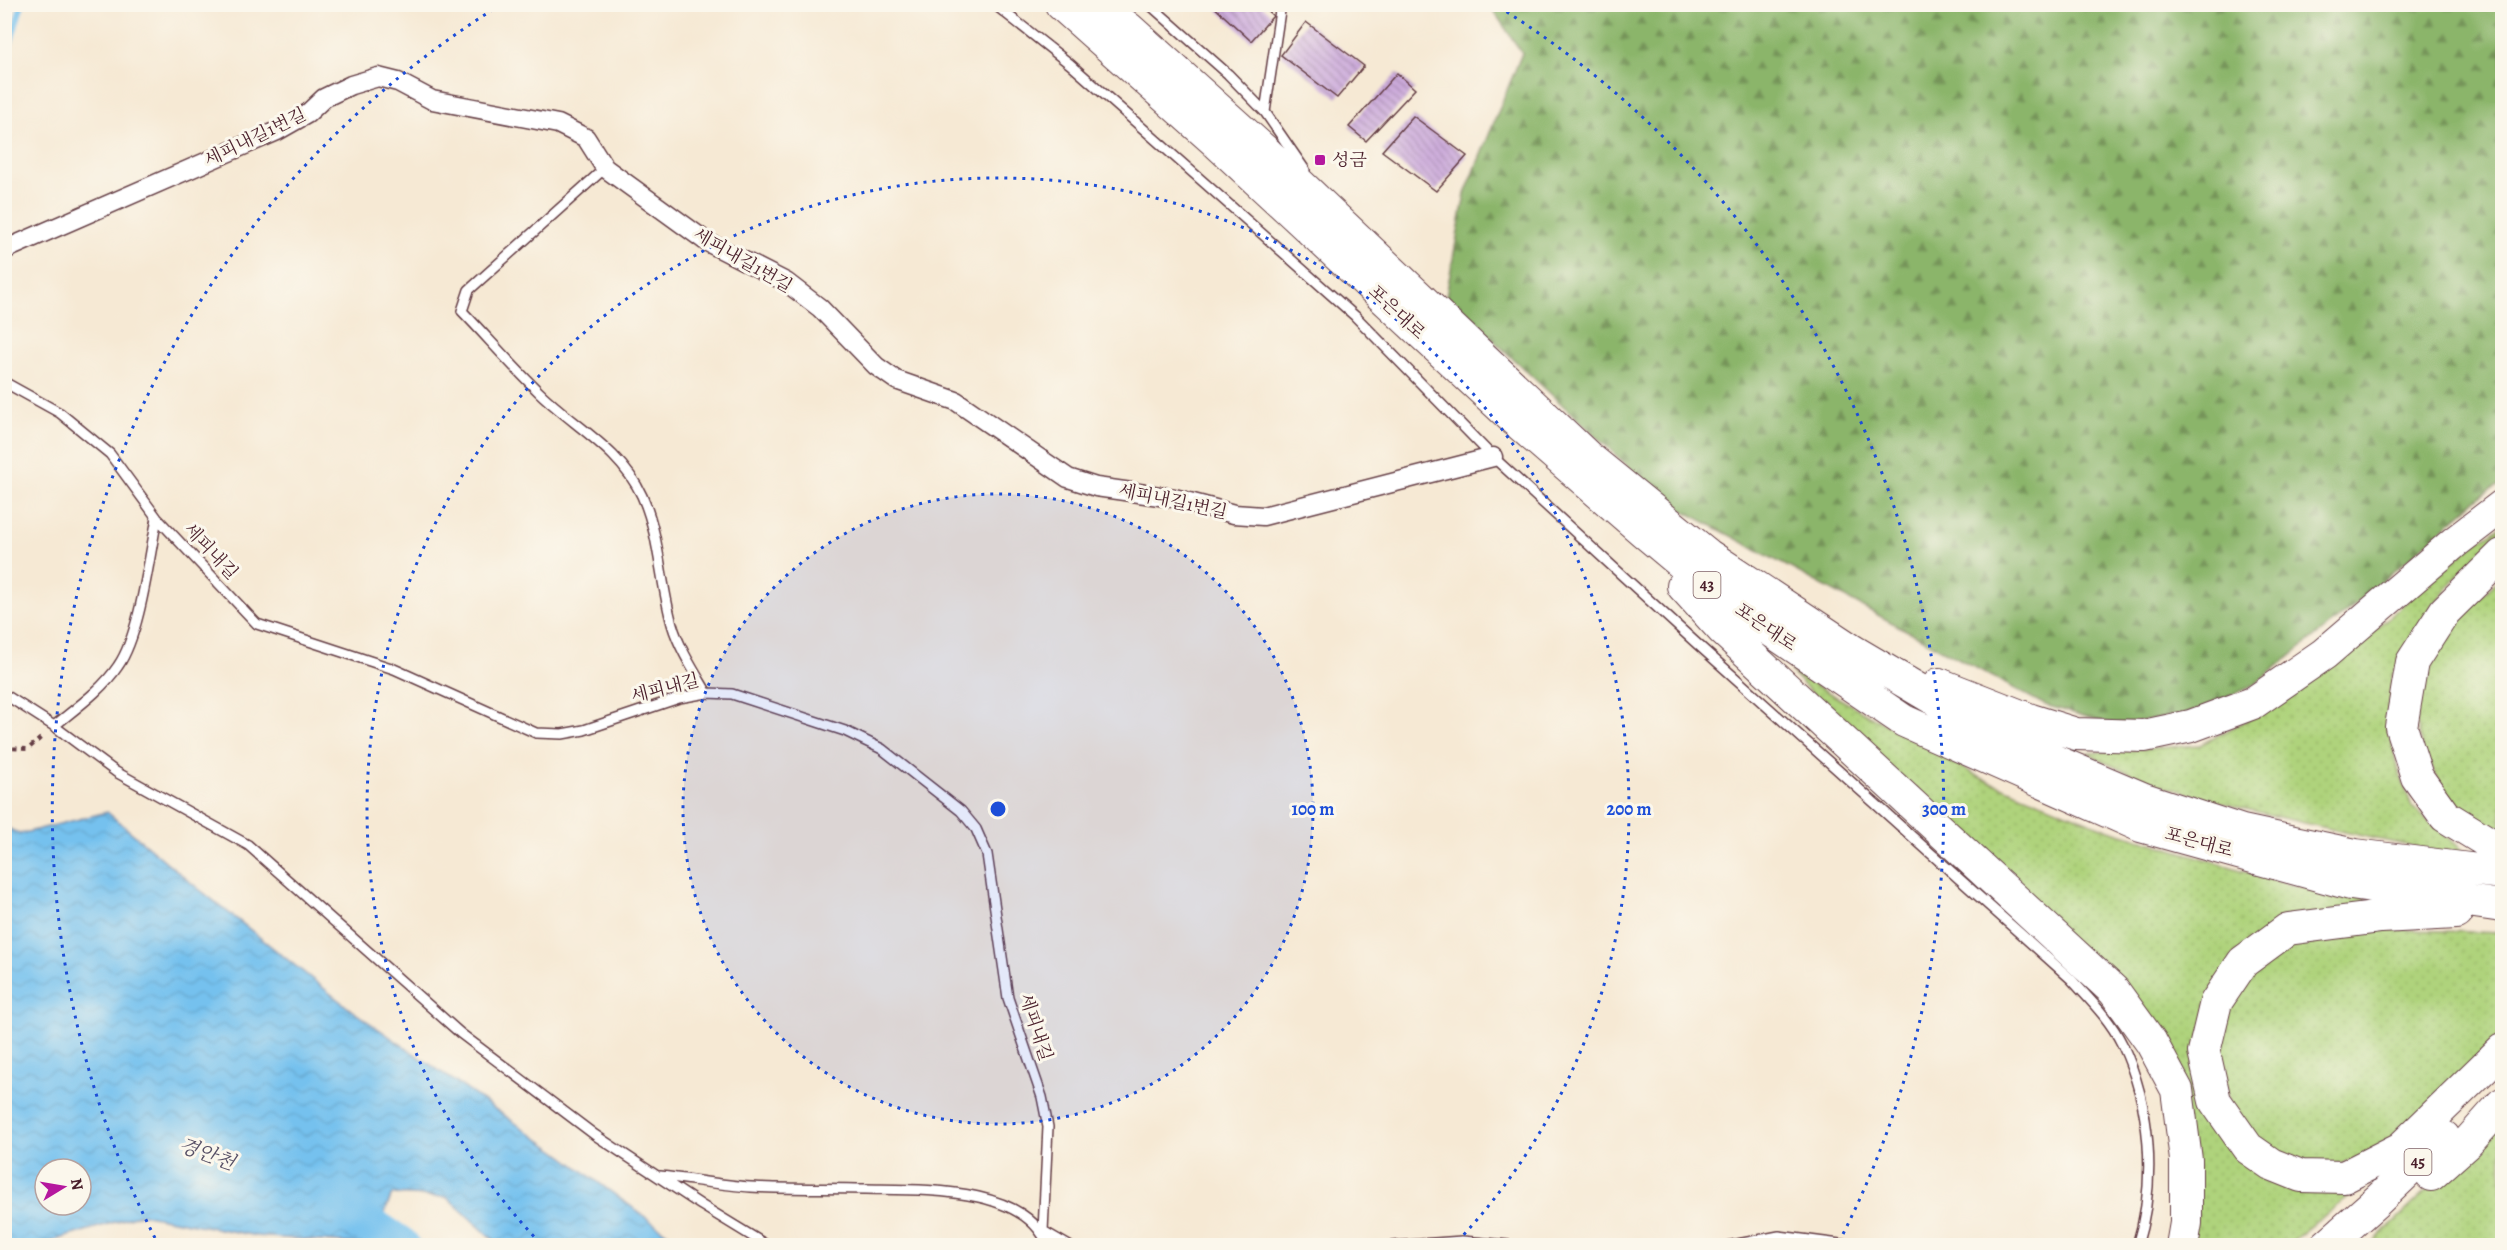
<svg xmlns="http://www.w3.org/2000/svg" width="2507" height="1250" font-family="Alegreya,'Noto Serif KR',serif">
<style>
.grass{fill:url(#grass-dots);stroke:#7c7953;stroke-width:1.5}
.forest{fill:url(#forest-firs);stroke:#6a6a4b;stroke-width:1.5}
.water{fill:url(#water-waves);stroke:#5f708c;stroke-width:1.5;fill-rule:evenodd}
.lines{fill:none;stroke-linecap:round;stroke-linejoin:round}
.stream{stroke:#74c1ee;stroke-width:6}
.river{stroke:#74c1ee;stroke-width:38}
.building{fill:url(#building-back-hatch)}
.lane-casing{stroke:#643d44;stroke-width:12}
.street-casing{stroke:#643d44;stroke-width:21}
.highway-casing{stroke:#643d44;stroke-width:34}
.path{stroke:#643d44;stroke-width:4;stroke-dasharray:4.5 4.5;stroke-linecap:butt}
.lane{stroke:#fff;stroke-width:9}
.street{stroke:#fff;stroke-width:18}
.highway{stroke:#fff;stroke-width:32}
.ring{fill:none;stroke:#1d4ed8;stroke-width:3;stroke-dasharray:3 6}
.poi-dot{fill:#b5179e;stroke:#fbf7ec;stroke-width:2}
.labels{text-anchor:middle;dominant-baseline:central;stroke-width:6;stroke-linejoin:round;paint-order:stroke}
.shield{fill:#fbf7ec;stroke:#7f6065;stroke-width:1.5}
.shield-label{font-size:16px;font-weight:bold;fill:#4a1f2b}
.street-label{font-size:18px;fill:#4a1f2b;stroke:#fbf7ec}
.poi-label{font-size:18px;fill:#4a1f2b;stroke:#fbf7ec;text-anchor:start}
.water-label{font-size:20px;font-style:italic;fill:#575066;stroke:#fbf7ec}
.centre{fill:#1d4ed8;stroke:#fbf7ec;stroke-width:3}
.ring-label{font-size:18px;text-anchor:middle;font-weight:bold;fill:#1d4ed8;stroke:#fbf7ec;stroke-width:6;stroke-linejoin:round;paint-order:stroke}
</style>
<defs>
<pattern id="grass-dots" width="8" height="8" patternUnits="userSpaceOnUse" patternTransform="scale(1.5)"><rect width="8" height="8" fill="#afd37b"/><path d="M2 2h.1M6 6h.1" fill="none" stroke="#98b56a" stroke-width="1.8" stroke-linecap="round"/></pattern>
<pattern id="forest-firs" width="22" height="20" patternUnits="userSpaceOnUse" patternTransform="scale(1.5)"><rect width="22" height="20" fill="#8bb56b"/><path d="M5 1l3.5 6h-7zM16 11l3.5 6h-7z" fill="#749358"/></pattern>
<pattern id="water-waves" width="16" height="10" patternUnits="userSpaceOnUse" patternTransform="scale(1.5)"><rect width="16" height="10" fill="#74c1ee"/><path d="M0 5q4-4 8 0t8 0" fill="none" stroke="#66a5cc"/></pattern>
<pattern id="building-back-hatch" width="6" height="6" patternUnits="userSpaceOnUse" patternTransform="scale(1.5)"><rect width="6" height="6" fill="#ccabdb"/><path d="M-1 5l2 2M0 0l6 6M5-1l2 2" fill="none" stroke="#a88bb2"/></pattern>
</defs>
<rect width="100%" height="100%" fill="#fbf7ec"/>
<filter id="ink" filterUnits="userSpaceOnUse"><feTurbulence type="fractalNoise" baseFrequency=".0167" numOctaves="2"/><feDisplacementMap in="SourceGraphic" scale="12" xChannelSelector="R" yChannelSelector="G"/><feConvolveMatrix kernelMatrix="1 2 1 2 8 2 1 2 1" color-interpolation-filters="sRGB"/></filter>
<filter id="wash" filterUnits="userSpaceOnUse"><feTurbulence type="fractalNoise" baseFrequency=".008" numOctaves="4" result="noise"/><feDisplacementMap in="SourceGraphic" scale="24" xChannelSelector="R" yChannelSelector="G"/><feGaussianBlur stdDeviation="1.35" result="paint"/><feColorMatrix in="noise" values="0 0 0 0 0 0 0 0 0 0 0 0 0 0 0 0 0 1.4 0 .05"/><feComposite in="paint" operator="in"/></filter>
<g filter="url(#wash)">
<rect width="100%" height="100%" fill="#f6e9d4"/>
<path class="grass" d="M2502 526V540L2458 575 2425 616 2392 676 2387 719 2396 763 2412 807 2473 859C2396 843 2321 828 2246 809 2192 795 2135 780 2087 753L2200 745 2291 697 2365 638 2468 548Z
M2502 577V836L2452 802 2423 753 2415 713 2426 668 2448 627Z
M1790 671 1981 778 2109 830 2291 885 2365 898 2371 904 2235 953 2200 1088 2224 1142 2263 1173 2363 1185 2287 1245H2193L2175 1057Z
M2350 928 2502 933V1032L2425 1112 2378 1153 2320 1170 2256 1143 2230 1107 2218 1044 2226 1010 2252 969 2291 938Z
M2502 1119V1245H2370Z"/>
<path class="forest" d="M1504 5H2502V484L2483 494 2349 610 2251 687 2186 714 2115 725 2045 705 1664 500 1446 296 1465 194 1522 53 1493 10Z"/>
<path class="water" d="M107 812 190 882 351 1010 556 1151 683 1245H499L447 1197 392 1194 372 1245 257 1236 141 1214 39 1245H5V827L20 834ZM45 1169H81V1205H45Z"/>
<g class="lines">
<path class="stream" d="M4 63 22 4"/>
<path class="river" d="M335 1202 401 1246"/>
</g>
<g id="blocks">
<path class="building" d="M1211 4H1260L1273 16 1251 41Z
M1306 22 1364 66 1337 98 1281 55Z
M1397 73 1415 89 1366 141 1349 127Z
M1413 116 1467 156 1436 191 1382 151Z"/>
</g>
</g>
<g filter="url(#ink)">
<use href="#blocks" fill-opacity="0" stroke="#643d44" stroke-width="1.5"/>
<g class="lines">
<g class="lane-casing">
<path id="lane" d="M994 4 1070 64 1355 316 1493 457 1695 642 2071 979C2089 999 2110 1019 2122 1044 2151 1105 2157 1181 2137 1246
M1149 4 1228 74 1265 112 1305 170
M1265 112 1281 4
M605 168 469 290 462 311C488 338 513 367 540 393 575 427 621 450 642 496 660 536 660 582 672 624 679 648 694 671 707 693
M4 382 60 413 110 454 157 518 257 624 394 669 536 733 562 734 584 730 679 698 707 693 732 694 845 731 882 749 961 811 976 829 987 854 1008 998 1042 1097 1048 1127 1043 1231 1069 1246
M4 694 54 726 116 772 248 845 460 1033 595 1135 701 1205 768 1246
M54 726C76 708 102 690 118 666 140 635 149 558 157 518
M660 1176C690 1179 721 1185 751 1187 790 1189 828 1188 866 1189 920 1190 1025 1185 1048 1246
M1393 1246 1462 1241 1520 1246
M1727 1246 1779 1236 1855 1246"/>
</g>
<g class="street-casing">
<path id="street" d="M4 250 277 131 307 114 324 98 351 85 378 77 398 82 432 100 558 124 586 138 605 168 707 242 786 282 820 308 876 366 896 380 956 401 1068 478 1096 487 1174 498 1234 514 1263 516 1493 457"/>
</g>
<g class="highway-casing">
<path id="highway" d="M1061 4 1215 141 1516 421 1644 532 1723 598 1904 721 2141 826 2351 884 2502 906
M1098 4 1128 28 1268 154 1590 459 1708 555 1853 651 1963 716 2034 752 2144 799 2242 831 2355 855 2502 873
M2502 555 2445 611 2412 662 2401 727 2417 777 2445 816 2502 851
M1683 586 1723 630 2114 991 2151 1042 2177 1090 2186 1160V1223L2182 1246
M1939 684 2031 720 2076 734 2144 736 2191 726 2253 703 2324 654 2455 542 2502 506
M2456 913 2381 917 2288 929 2243 962 2216 1002 2204 1052 2215 1101 2248 1148 2271 1164 2301 1176 2344 1177 2401 1148 2502 1050
M2431 1175 2468 1142 2502 1104
M2326 1246 2378 1200 2444 1137"/>
</g>
<path class="path" d="M4 748 28 749 43 736"/>
<use href="#lane" class="lane"/>
<use href="#street" class="street"/>
<use href="#highway" class="highway"/>
</g>
</g>
<circle cx="998" cy="809" r="315" fill="#1d4ed8" fill-opacity=".12"/>
<g class="ring">
<circle cx="998" cy="809" r="315"/>
<path d="M540 1243A631 631 0 1 1 1456 1243"/>
<path d="M155 1238A946 946 0 0 1 497 7M1499 7A946 946 0 0 1 1841 1238"/>
</g>
<rect class="poi-dot" x="1314" y="154" width="12" height="12" rx="3"/>
<g class="labels">
<g class="shield">
<rect x="1693.5" y="572" width="27" height="26" rx="4.5"/>
<rect x="2404.5" y="1149" width="27" height="26" rx="4.5"/>
</g>
<g class="shield-label">
<text x="1707" y="585">43</text>
<text x="2418" y="1162">45</text>
</g>
<g class="street-label">
<text transform="translate(255 137) rotate(-26)">세피내길1번길</text>
<text transform="translate(743 260) rotate(30)">세피내길1번길</text>
<text transform="translate(1397 312) rotate(43)">포은대로</text>
<text transform="translate(1173 501) rotate(12)">세피내길1번길</text>
<text transform="translate(211 551) rotate(47)">세피내길</text>
<text transform="translate(1766 627) rotate(34)">포은대로</text>
<text transform="translate(665 688) rotate(-14)">세피내길</text>
<text transform="translate(2199 842) rotate(15)">포은대로</text>
<text transform="translate(1036 1027) rotate(72)">세피내길</text>
</g>
<g class="poi-label">
<text x="1332" y="160">성금</text>
</g>
<g class="water-label">
<text transform="translate(207 1154) rotate(20)">경안천</text>
</g>
</g>
<circle cx="998" cy="809" r="9" class="centre"/>
<g class="ring-label">
<text x="1313" y="815">100 m</text>
<text x="1629" y="815">200 m</text>
<text x="1944" y="815">300 m</text>
</g>
<rect width="2507" height="1250" fill="none" stroke="#fbf7ec" stroke-width="24"/>
<g transform="translate(63 1187) rotate(79)"><circle r="28" fill="#fbf7ec" stroke="#b4a19f" stroke-width="1.5"/>
<path d="M0-4.5L10 22L0 15L-10 22Z" fill="#b5179e"/>
<text y="-9" font-size="16" font-weight="bold" text-anchor="middle" fill="#4a1f2b">N</text>
</g>
</svg>
